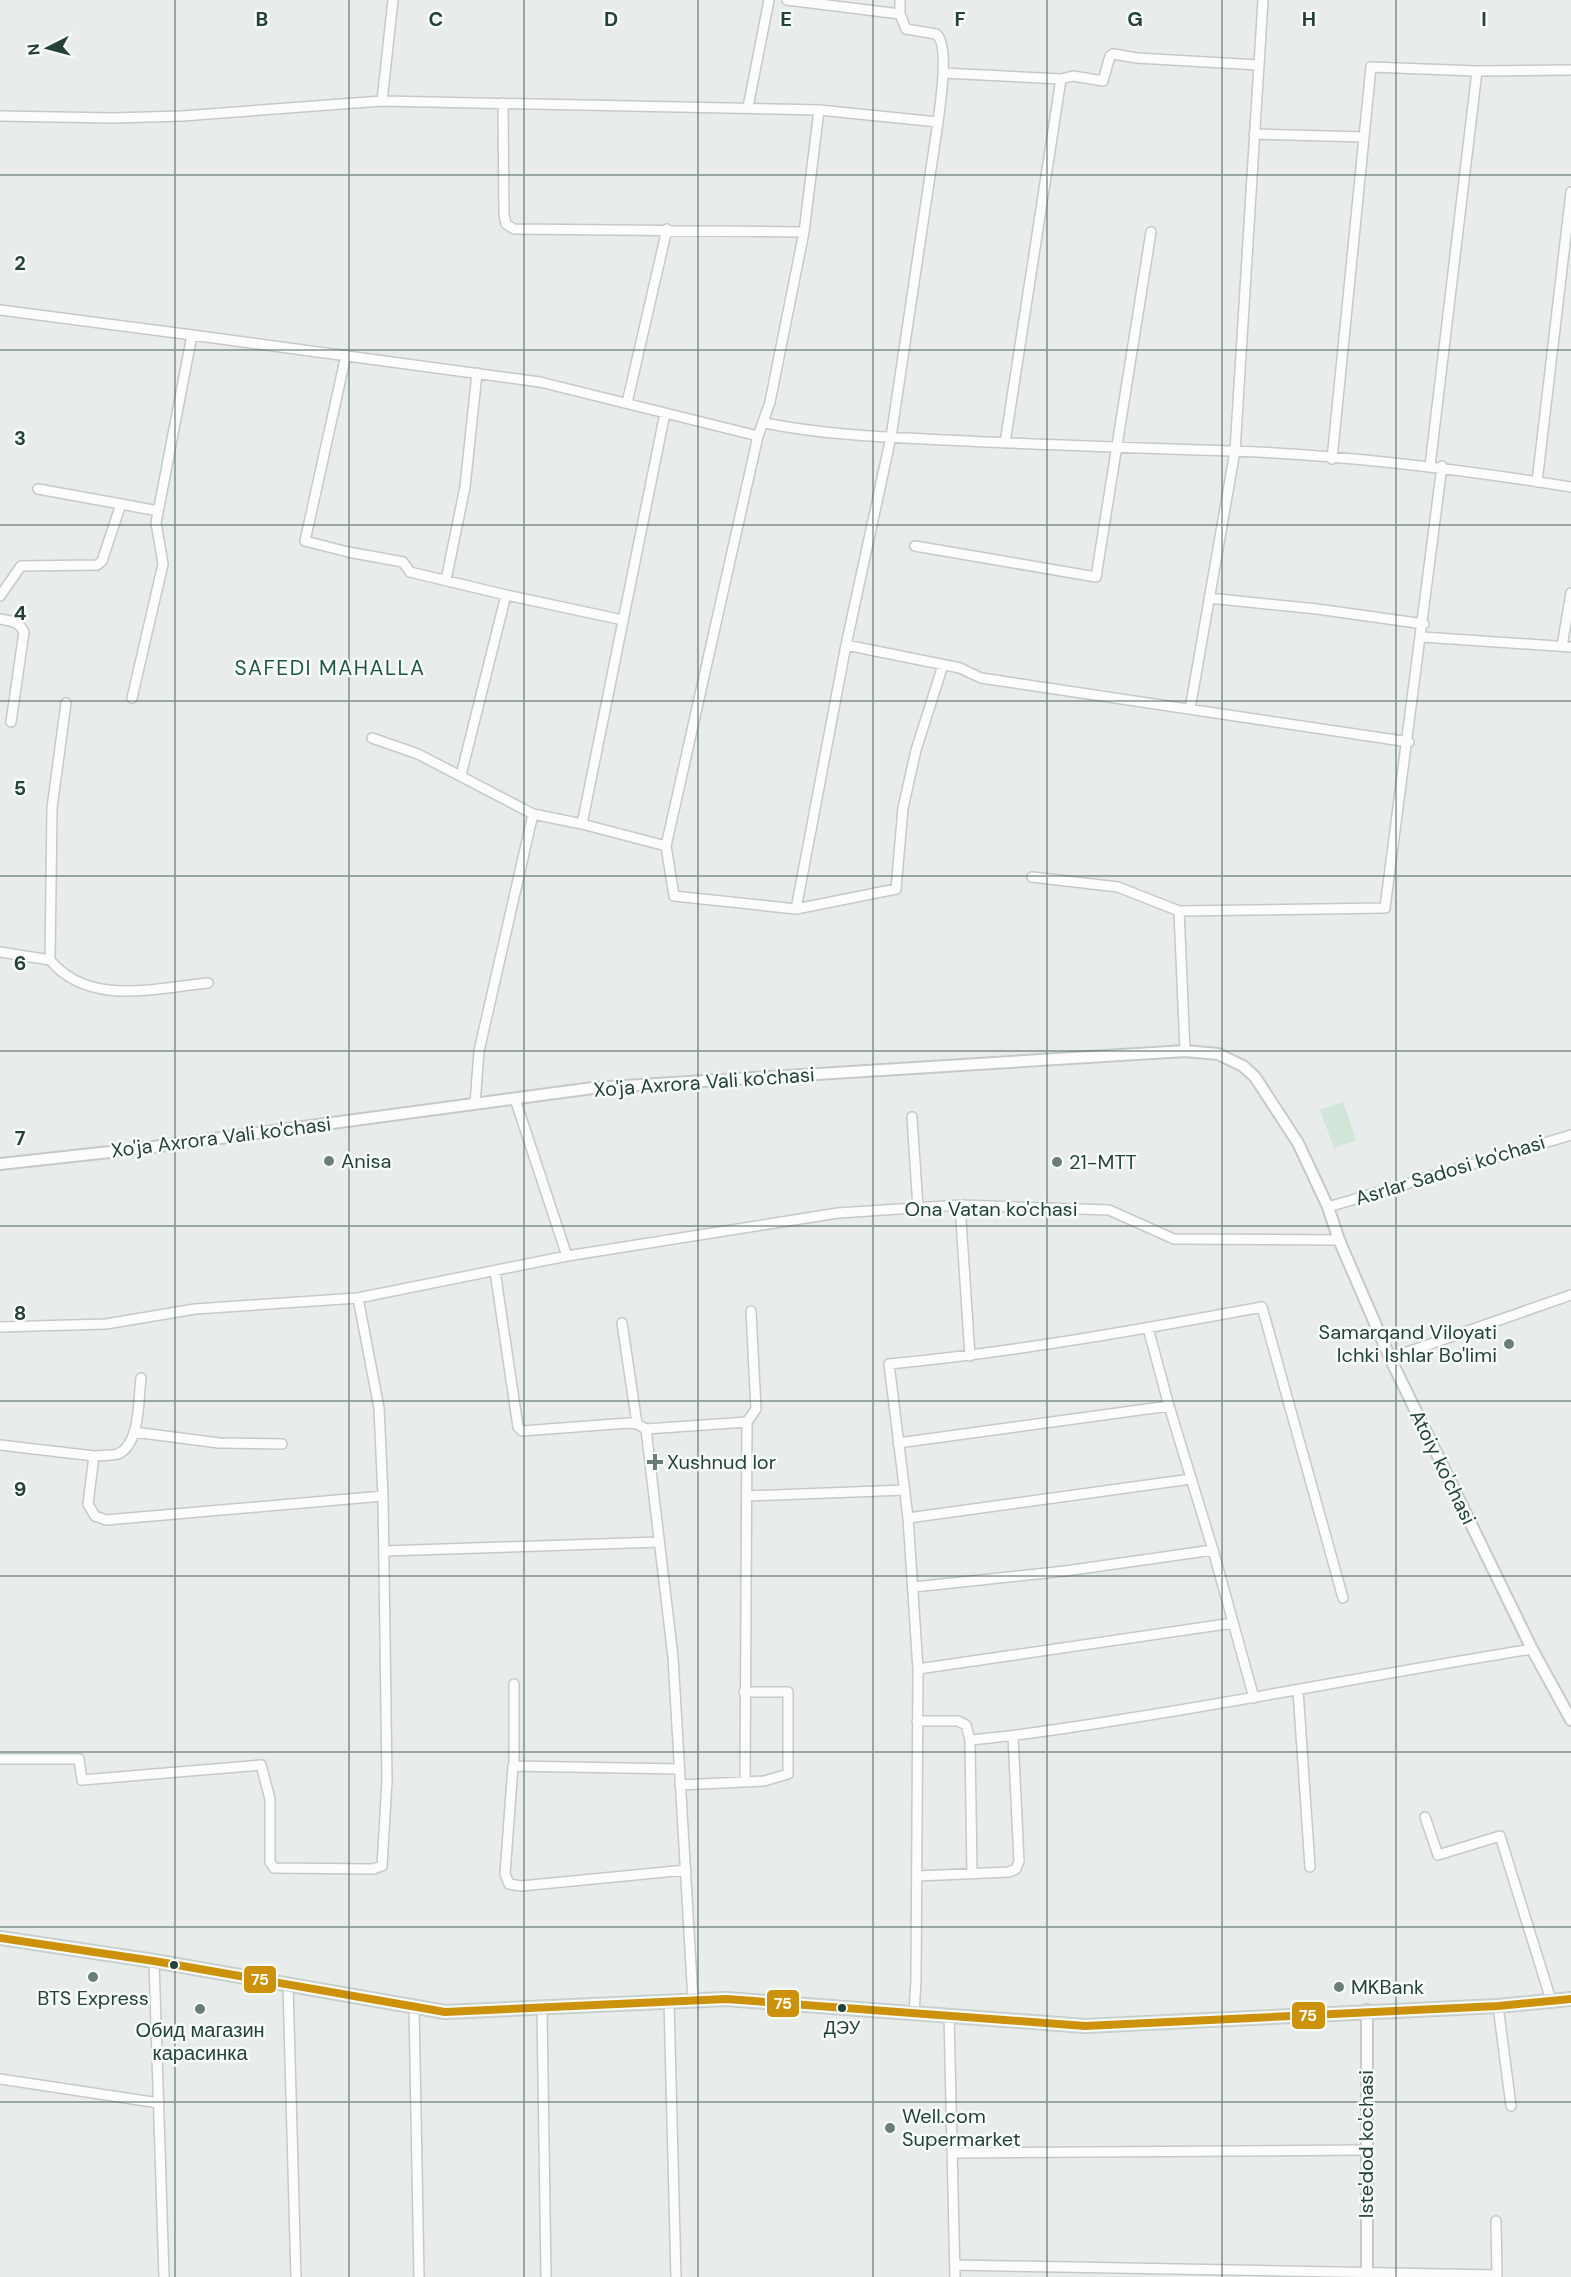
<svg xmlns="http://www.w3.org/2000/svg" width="1571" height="2277" font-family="'DM Sans',sans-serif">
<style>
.green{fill:#d1e6d8}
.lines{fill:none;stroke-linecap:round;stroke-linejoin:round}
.minor-casing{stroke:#c5cac8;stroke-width:12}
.tertiary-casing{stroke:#c5cac8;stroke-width:14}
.primary-casing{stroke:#c3ccc9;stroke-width:16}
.minor{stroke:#fcfcfc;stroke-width:9}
.tertiary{stroke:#fcfcfc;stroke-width:10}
.primary{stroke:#cfd7d5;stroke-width:14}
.bus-1-casing{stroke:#f7fbf9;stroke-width:12}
.bus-1{stroke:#cd920c;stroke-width:8}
.grid{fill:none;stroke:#24423a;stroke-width:1.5;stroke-opacity:0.55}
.poi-dot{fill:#697e78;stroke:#f7fbf9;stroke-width:2}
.bus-dot{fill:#24423a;stroke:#f7fbf9;stroke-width:2}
.labels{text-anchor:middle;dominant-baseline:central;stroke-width:5;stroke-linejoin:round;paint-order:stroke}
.bus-label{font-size:18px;fill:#24423a;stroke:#f7fbf9}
.street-label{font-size:20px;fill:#24423a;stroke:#f7fbf9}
.poi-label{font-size:20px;fill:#24423a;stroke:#f7fbf9;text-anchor:start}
.neighbourhood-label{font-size:21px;letter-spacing:1.5px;fill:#1f5548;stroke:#f7fbf9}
.grid-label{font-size:20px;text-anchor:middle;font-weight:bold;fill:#24423a;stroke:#f7fbf9;stroke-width:5;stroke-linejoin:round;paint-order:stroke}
.line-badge{stroke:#f7fbf9;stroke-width:2}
.badge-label{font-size:16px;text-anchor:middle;font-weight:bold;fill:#fff}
</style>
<rect width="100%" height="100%" fill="#e8edeb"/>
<path class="green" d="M1343 1102 1356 1140 1334 1148 1320 1110Z"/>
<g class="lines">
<g class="minor-casing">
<path id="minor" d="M787 0 900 14
M1477 71 1571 70
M943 73 1061 79 1005 443
M1061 79 1073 76 1103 81 1110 56 1113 54 1137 58 1258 65
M503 103 504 215 506 224 514 229 804 232
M748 107 769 0
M819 110 938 122
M0 116 113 118 182 116 382 101
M1254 134 1364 137
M0 310 192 335 156 523 163 564 132 698
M192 335 540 382 758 436 770 402 804 232 819 110 382 101 393 0
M346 355 305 541 348 552 403 562 410 572 506 595 623 620
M627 403 667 229
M765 423C824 435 885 437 946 440 1041 445 1136 448 1232 451 1346 455 1459 469 1571 487
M1332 459 1371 67 1477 71 1430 466
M1537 482 1571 192
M38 489 121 504
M915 546 1096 577 1151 232
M446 580 465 487 477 373
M0 596 21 566 97 565 102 561 121 504 158 511
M1209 598 1317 609 1424 624
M0 619C10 621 19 621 24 632L11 722
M1422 637 1571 647
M846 645 960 668 981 678 1409 742
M1562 646 1571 593
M1190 709 1235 451 1263 0
M372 738 418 754 533 814
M461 775 506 595
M582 824 666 846 758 436
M666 846 674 896 796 909 846 645 891 437 938 122C940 105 950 44 936 34L906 29 900 14V0
M1032 877 1118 887 1179 911
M796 909 896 889 903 808 916 750 943 665
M0 952 50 960 52 808 66 703
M50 960C89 1007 155 988 208 983
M1185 1051 1179 911 1385 908 1442 466
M515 1099 567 1256
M475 1104 479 1051 533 814 582 824 665 413
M912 1117 918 1208
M960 1205 970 1356
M1328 1207 1571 1135
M495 1271 518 1427 522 1431 628 1423 637 1424 646 1429 673 1657 693 2000
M622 1323 637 1424
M0 1327 106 1324 195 1309 358 1298 567 1256 838 1213 960 1205 1109 1210 1174 1239 1339 1240
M1148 1328 1169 1406 1213 1550 1254 1698
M1390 1358 1571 1295
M747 1422 756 1409 751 1311
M646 1429 747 1422 745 1782
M134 1432 219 1443 282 1444
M898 1443 1169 1406
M0 1445 94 1456 88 1504 95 1516 106 1520 383 1496
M94 1456C101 1455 111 1456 118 1454 141 1444 138 1399 141 1378
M746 1496 905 1490
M908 1518 1191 1479
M384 1551 659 1542
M914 1587 1065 1571 1213 1550
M918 1669 1233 1623
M1298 1690 1310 1867
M917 1721H958L966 1725 970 1740
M0 1759H79L82 1780 261 1765 270 1799V1862L274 1868 373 1869 382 1866 387 1781 383 1496 379 1408 358 1298
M514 1766V1684
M678 1769 513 1766 505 1874 509 1884 521 1886 686 1870
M680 1785 764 1781 788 1774V1692H744
M1425 1817 1438 1855 1500 1836 1551 2000
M972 1874 970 1740C1026 1735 1082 1726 1137 1717 1269 1696 1400 1670 1532 1649
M917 1876 1009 1872 1016 1869 1019 1861 1013 1736
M154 1961 164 2277
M288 1985 296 2277
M669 2001 676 2277
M1498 2006 1511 2106
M414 2007 419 2277
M542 2009 546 2277
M914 2014 916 1980 918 1669 908 1518 889 1364C1015 1352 1138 1330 1262 1307L1343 1598
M949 2016 955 2277
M0 2079 159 2103
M952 2153 1366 2150
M955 2265 1497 2275 1496 2221"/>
</g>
<g class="tertiary-casing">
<path id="tertiary" d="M0 1164 146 1148 593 1088 1185 1051 1218 1054 1243 1066 1255 1077 1298 1143 1328 1207 1339 1240 1390 1358 1532 1649 1571 1720
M1367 2277V2010"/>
</g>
<g class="primary-casing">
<path id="primary" d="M0 1938 154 1961 445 2012 726 1999 1085 2026 1498 2006 1571 1999"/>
</g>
<use href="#minor" class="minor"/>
<use href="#tertiary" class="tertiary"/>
<use href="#primary" class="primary"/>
<g class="bus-1-casing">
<path id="bus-1" d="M0 1938 154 1961 445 2012 726 1999 1085 2026 1498 2006 1571 1999"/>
</g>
<use href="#bus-1" class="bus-1"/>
</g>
<path class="grid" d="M175 0V2277M349 0V2277M524 0V2277M698 0V2277M873 0V2277M1047 0V2277M1222 0V2277M1396 0V2277M0 175H1571M0 350H1571M0 525H1571M0 701H1571M0 876H1571M0 1051H1571M0 1226H1571M0 1401H1571M0 1576H1571M0 1752H1571M0 1927H1571M0 2102H1571"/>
<g class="poi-dot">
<circle cx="329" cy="1161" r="6"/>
<circle cx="1057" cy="1162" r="6"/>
<circle cx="1509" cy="1344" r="6"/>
<path d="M652 1453h6v6h6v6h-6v6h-6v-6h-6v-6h6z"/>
<circle cx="93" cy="1977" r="6"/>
<circle cx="1339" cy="1987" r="6"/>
<circle cx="200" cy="2009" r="6"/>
<circle cx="890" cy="2128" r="6"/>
</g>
<g class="bus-dot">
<circle cx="174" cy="1965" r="5"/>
<circle cx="842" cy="2008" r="5"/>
</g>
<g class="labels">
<g class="bus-label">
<text x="842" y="2028">ДЭУ</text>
</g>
<g class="street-label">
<text transform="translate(704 1082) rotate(-4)">Xo'ja Axrora Vali ko'chasi</text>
<text transform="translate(221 1137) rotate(-7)">Xo'ja Axrora Vali ko'chasi</text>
<text transform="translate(1450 1170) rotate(-17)">Asrlar Sadosi ko'chasi</text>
<text x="991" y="1209">Ona Vatan ko'chasi</text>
<text transform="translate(1443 1467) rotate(64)">Atoiy ko'chasi</text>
<text transform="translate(1366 2144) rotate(-90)">Iste'dod ko'chasi</text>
</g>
<g class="poi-label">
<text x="341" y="1161">Anisa</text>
<text x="1069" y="1162">21-MTT</text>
<text x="1497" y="1332" text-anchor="end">Samarqand Viloyati<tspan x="1497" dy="23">Ichki Ishlar Bo'limi</tspan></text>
<text x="667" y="1462">Xushnud lor</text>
<text x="1351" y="1987">MKBank</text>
<text x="93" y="1998" text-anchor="middle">BTS Express</text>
<text x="200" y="2030" text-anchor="middle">Обид магазин<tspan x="200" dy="23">карасинка</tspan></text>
<text x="902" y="2116">Well.com<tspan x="902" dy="23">Supermarket</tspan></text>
</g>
<g class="neighbourhood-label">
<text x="330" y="668">SAFEDI MAHALLA</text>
</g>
</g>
<g class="grid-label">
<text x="262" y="26">B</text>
<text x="436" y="26">C</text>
<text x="611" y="26">D</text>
<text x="786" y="26">E</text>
<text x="960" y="26">F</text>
<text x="1135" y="26">G</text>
<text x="1309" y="26">H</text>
<text x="1484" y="26">I</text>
<text x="20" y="270">2</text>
<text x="20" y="445">3</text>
<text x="20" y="620">4</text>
<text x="20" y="795">5</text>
<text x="20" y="970">6</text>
<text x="20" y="1145">7</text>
<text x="20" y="1320">8</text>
<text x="20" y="1496">9</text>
</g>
<g class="line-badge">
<rect x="243" y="1965" width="34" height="29" rx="6" fill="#cd920c"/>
<rect x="766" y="1989" width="34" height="29" rx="6" fill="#cd920c"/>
<rect x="1291" y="2001" width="35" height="29" rx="6" fill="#cd920c"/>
</g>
<g class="badge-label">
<text x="260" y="1985">75</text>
<text x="783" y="2009">75</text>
<text x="1308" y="2021">75</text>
</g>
<g transform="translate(48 48) rotate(264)" stroke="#f7fbf9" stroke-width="4.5" paint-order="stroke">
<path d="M0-4.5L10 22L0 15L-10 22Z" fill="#24423a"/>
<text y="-9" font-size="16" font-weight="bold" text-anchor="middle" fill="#24423a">N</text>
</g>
</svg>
